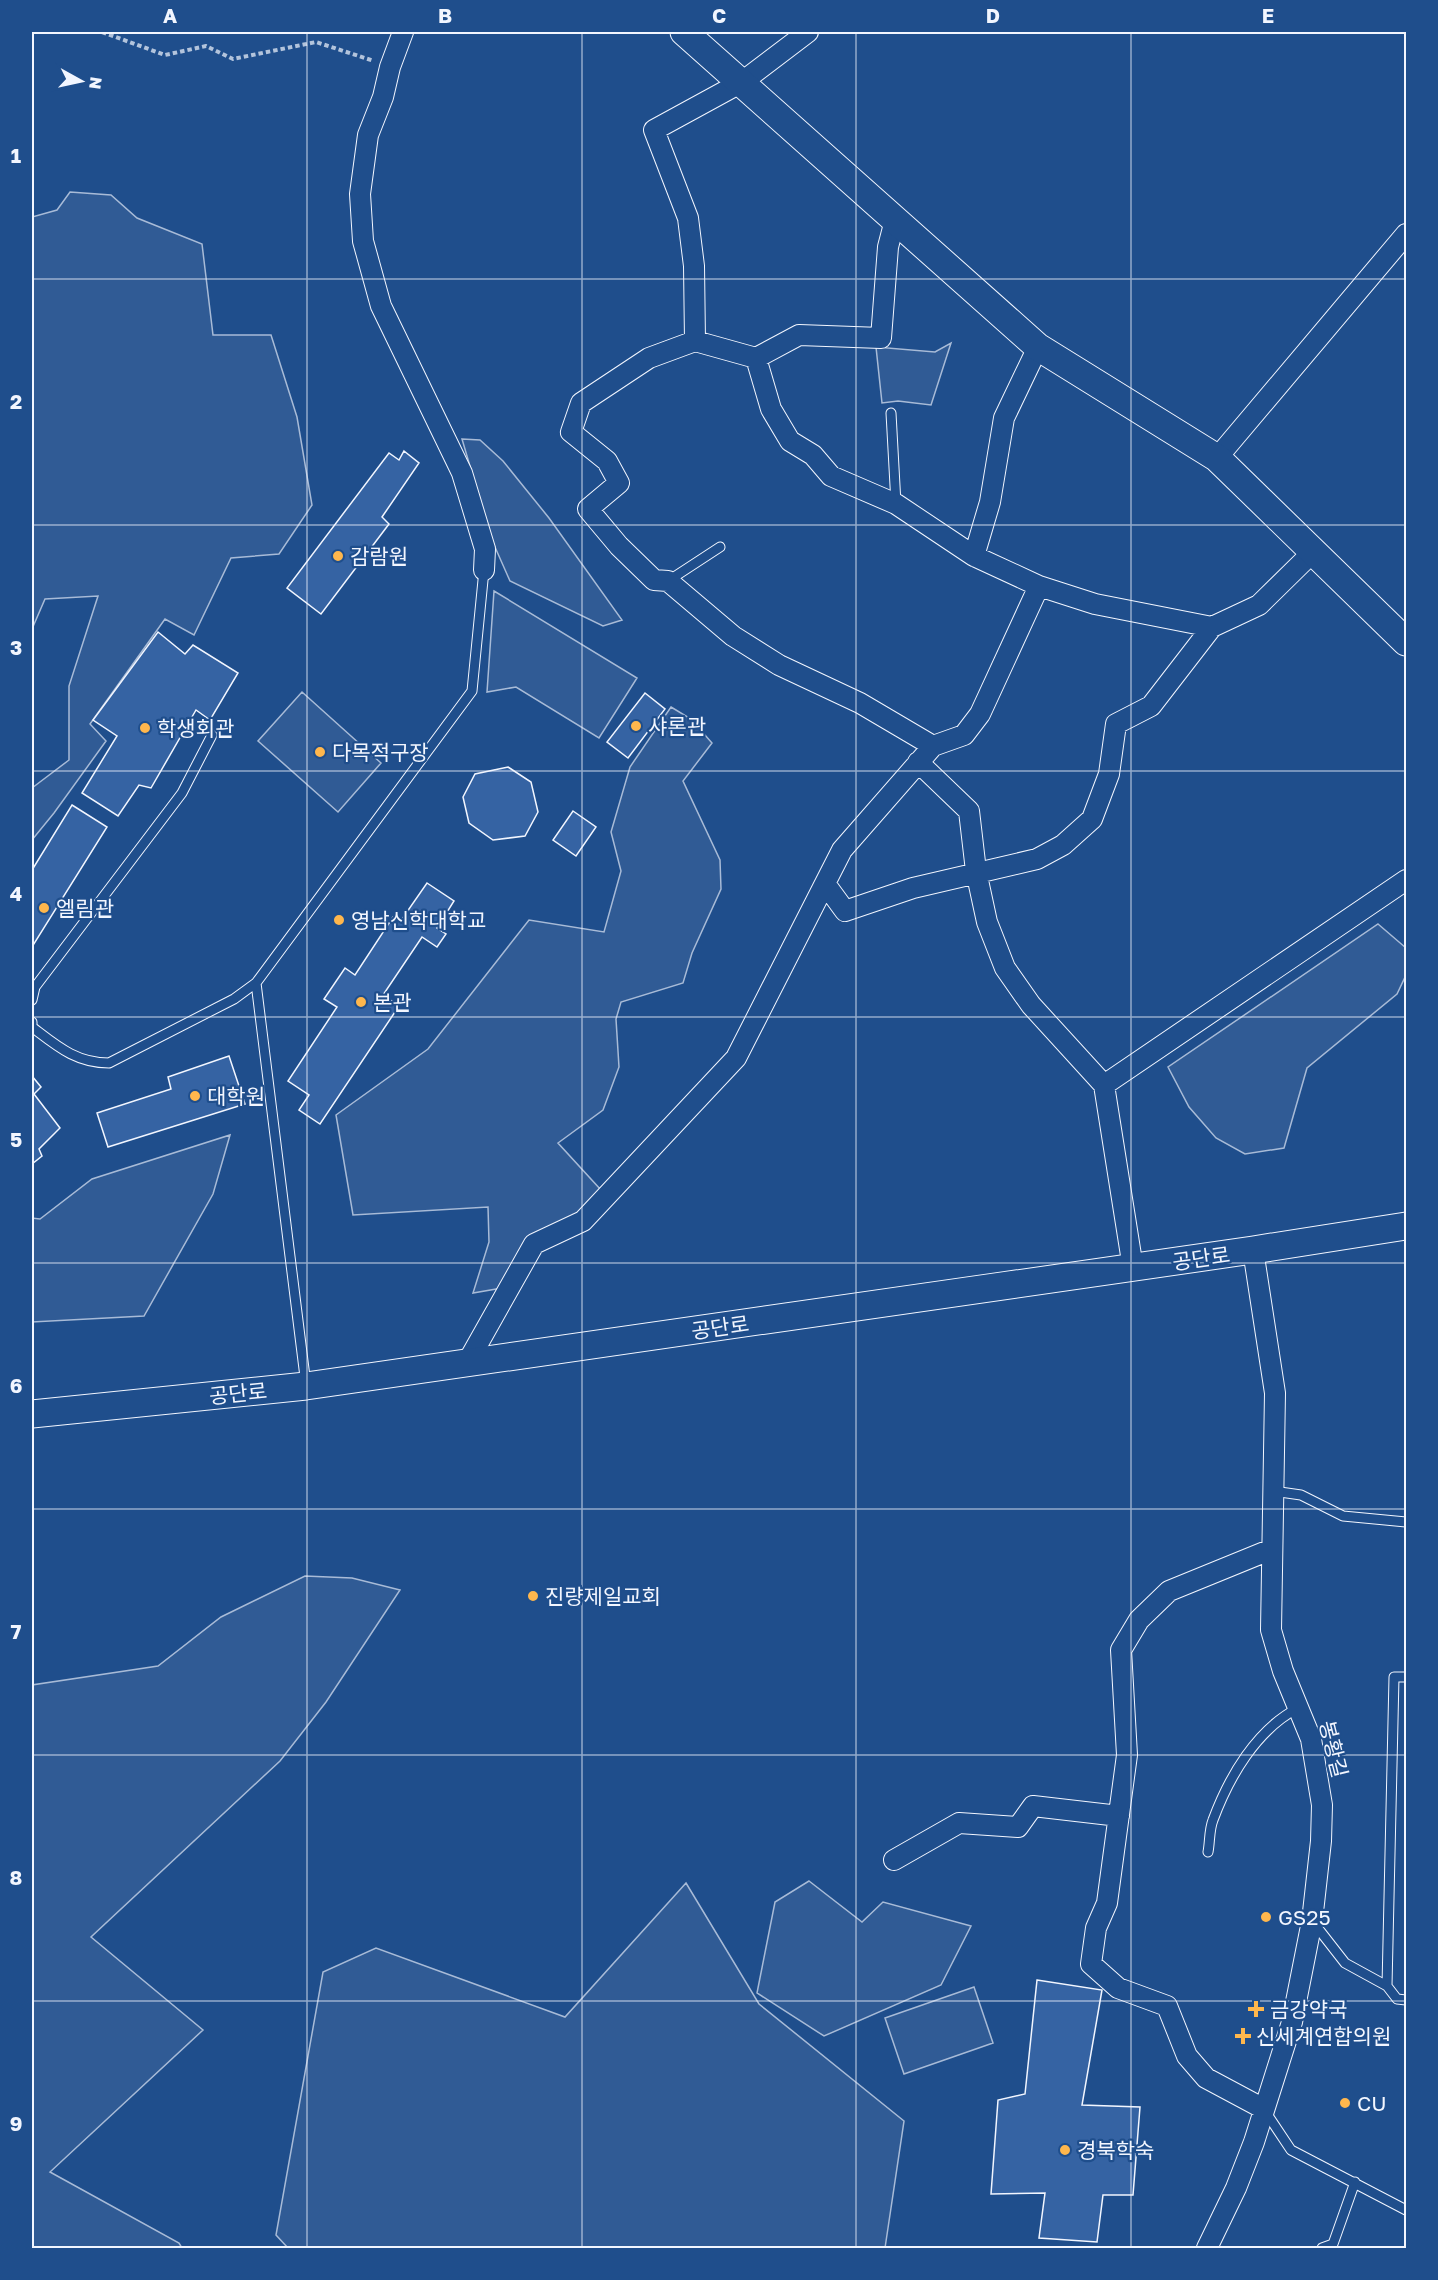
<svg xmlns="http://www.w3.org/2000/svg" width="1438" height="2280" font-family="'Golos Text','Noto Sans KR',sans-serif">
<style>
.built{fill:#305b95;stroke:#a8bbd7;stroke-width:1.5}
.building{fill:#3563a3;stroke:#f2f6ff;stroke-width:1.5}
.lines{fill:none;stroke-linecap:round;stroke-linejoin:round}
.lane-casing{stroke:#f2f6ff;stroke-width:11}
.street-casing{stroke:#f2f6ff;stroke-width:22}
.secondary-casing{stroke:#f2f6ff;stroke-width:29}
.path{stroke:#b3c4dc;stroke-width:4;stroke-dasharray:4.5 3;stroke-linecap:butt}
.lane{stroke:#1f4e8c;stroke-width:9}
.street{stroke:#1f4e8c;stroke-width:20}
.secondary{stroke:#1f4e8c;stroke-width:27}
.grid{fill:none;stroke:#f2f6ff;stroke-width:1.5;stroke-opacity:0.55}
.poi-dot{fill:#ffb74d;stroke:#1f4e8c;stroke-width:2}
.labels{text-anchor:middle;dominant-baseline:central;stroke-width:4.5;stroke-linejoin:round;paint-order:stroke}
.poi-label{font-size:21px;fill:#f2f6ff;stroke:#1f4e8c;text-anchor:start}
.street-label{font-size:21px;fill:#f2f6ff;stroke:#1f4e8c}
.neatline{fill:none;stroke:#f2f6ff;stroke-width:2}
.grid-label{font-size:20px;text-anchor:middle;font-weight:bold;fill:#f2f6ff}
</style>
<rect width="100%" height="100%" fill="#1f4e8c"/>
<path class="built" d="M70 192 111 195 137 218 202 244 213 335H271L297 417 312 505 279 554 231 558 194 635 165 619 90 724 106 741 54 813 32 840V788L69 760V686L98 596 45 599 32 629V217L57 210Z
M951 343 931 405 898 401 882 403 876 347 935 352Z
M462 439 480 440 503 461 549 518 622 620 603 626 510 581 491 538Z
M494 591 637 678 599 738 516 687 487 692Z
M302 692 381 763 338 812 258 741Z
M671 707 691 719 712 743 683 781 720 860 721 889 692 953 683 983 621 1002 616 1019 619 1067 603 1110 558 1143 601 1190 502 1288 473 1293 489 1242 488 1207 353 1215 336 1115 428 1049 529 920 604 932 621 871 611 832 630 767Z
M1378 924 1406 948V975L1397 994 1307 1068 1284 1148 1245 1154 1216 1138 1189 1107 1168 1067Z
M230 1135 213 1194 144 1316 32 1322V1218L40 1219 92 1179Z
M305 1576 352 1578 400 1590 326 1702 280 1761 91 1937 203 2030 50 2172 179 2243 182 2248H32V1685L158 1666 221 1617Z
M809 1881 862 1922 883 1902 971 1926 941 1985 824 2036 757 1993 775 1902Z
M686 1883 759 2004 904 2121 885 2248H288L276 2235 323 1972 376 1948 565 2017Z
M974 1987 993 2043 904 2074 885 2018Z"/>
<path class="building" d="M404 451 419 463 382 517 389 524 321 614 287 588 389 453 399 460Z
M158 632 185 654 193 645 238 673 210 720 196 710 151 788 139 785 118 816 82 793 117 736 93 720Z
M645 693 665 709 628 758 607 742Z
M508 767 531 782 538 812 525 836 493 840 469 823 463 797 475 774Z
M72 805 107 827 32 947V870Z
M573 811 596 827 576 856 553 840Z
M427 883 454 901 437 928 446 934 437 947 422 937 383 995 399 1006 320 1124 299 1110 309 1095 288 1081 337 1007 324 999 345 968 355 975 393 917 400 922Z
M229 1056 245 1104 108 1147 97 1113 171 1089 168 1077Z
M32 1076 41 1087 34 1094 60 1128 39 1149 42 1156 32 1164Z
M1037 1980 1102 1990 1082 2105 1140 2107 1133 2195H1103L1097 2242 1039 2238 1045 2193 991 2194 998 2100 1025 2094Z"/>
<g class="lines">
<g class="lane-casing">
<path id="lane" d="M891 413 896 504
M668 581 720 547
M256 983 306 1385
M32 1000 35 987 182 793 212 735
M32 1022V1027C57 1046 76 1063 109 1063L234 999 256 983 472 691 484 570
M1273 1491 1301 1495 1343 1516 1406 1522
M1208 1852C1210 1842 1209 1830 1213 1820 1229 1777 1256 1730 1298 1708
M1313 1922 1345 1963 1387 1986 1397 1999 1406 2000
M1387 1986 1394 1677H1406
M1265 2111 1291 2150 1406 2210
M1322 2248 1333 2244 1355 2182"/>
</g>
<g class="street-casing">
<path id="street" d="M403 32 390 67 383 97 368 135 360 194 363 241 381 306 462 473 485 549 484 570
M808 32 742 82 654 130 688 218 694 266 695 341 649 358 581 403 571 432 607 461 619 483 588 509 619 546 654 580 668 581 733 636 779 665 860 703 933 746
M695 341 756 358 799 335 881 338 888 247 895 220
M1038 347 1004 418 990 502 974 556 1039 586 1095 604 1212 627 1259 605 1314 551
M756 358 771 409 790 441 813 455 831 476 896 504 974 556
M1217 458 1406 234
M918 762 969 811 976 871 987 922 1005 968 1031 1005 1104 1085
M826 885 845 911 913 888 1037 859 1063 845 1092 819 1109 774 1116 724 1151 706 1212 627
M1133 1268 1104 1085 1406 880
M467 1363 534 1244 583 1221 736 1058 842 850 933 746 964 735 980 714 1039 586
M894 1860 959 1823 1018 1827 1033 1806 1119 1816
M1264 2109 1206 2078 1187 2056 1167 2006 1118 1988 1091 1964 1096 1928 1107 1903 1127 1755 1121 1650 1139 1620 1169 1591 1272 1549
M1207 2248 1236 2188 1254 2142 1292 2022 1312 1921 1321 1841 1322 1805 1311 1739 1283 1671 1271 1630 1275 1393 1253 1250"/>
</g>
<g class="secondary-casing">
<path id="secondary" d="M684 32 1038 347 1217 458 1406 642
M32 1414 306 1386 1253 1250 1406 1226"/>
</g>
<path class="path" d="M102 32 165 55 206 46 233 59 316 42 374 61"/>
<use href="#lane" class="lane"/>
<use href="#street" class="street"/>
<use href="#secondary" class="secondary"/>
</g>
<path class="grid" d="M307 32V2248M582 32V2248M856 32V2248M1131 32V2248M32 279H1406M32 525H1406M32 771H1406M32 1017H1406M32 1263H1406M32 1509H1406M32 1755H1406M32 2001H1406"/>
<g class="poi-dot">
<circle cx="338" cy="556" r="6"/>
<circle cx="636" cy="726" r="6"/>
<circle cx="145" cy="728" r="6"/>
<circle cx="320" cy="752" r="6"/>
<circle cx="44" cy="908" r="6"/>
<circle cx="339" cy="920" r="6"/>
<circle cx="361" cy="1002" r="6"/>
<circle cx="195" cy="1096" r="6"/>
<circle cx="533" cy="1596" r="6"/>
<circle cx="1266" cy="1917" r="6"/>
<path d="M1253 2000h6v6h6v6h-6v6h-6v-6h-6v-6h6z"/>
<path d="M1240 2027h6v6h6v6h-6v6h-6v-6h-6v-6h6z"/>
<circle cx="1345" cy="2103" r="6"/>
<circle cx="1065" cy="2150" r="6"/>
</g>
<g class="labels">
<g class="poi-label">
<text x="350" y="556">감람원</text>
<text x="648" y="726">샤론관</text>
<text x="157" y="728">학생회관</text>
<text x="332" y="752">다목적구장</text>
<text x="56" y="908">엘림관</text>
<text x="351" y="920">영남신학대학교</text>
<text x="373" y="1002">본관</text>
<text x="207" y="1096">대학원</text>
<text x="545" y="1596">진량제일교회</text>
<text x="1278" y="1917">GS25</text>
<text x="1270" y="2009">금강약국</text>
<text x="1256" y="2036">신세계연합의원</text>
<text x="1357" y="2103">CU</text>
<text x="1077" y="2150">경북학숙</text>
</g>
<g class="street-label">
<text transform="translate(1201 1258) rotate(-8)">공단로</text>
<text transform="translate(720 1327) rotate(-8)">공단로</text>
<text transform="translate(238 1393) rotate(-6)">공단로</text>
<text transform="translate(1334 1749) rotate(76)">봉황길</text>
</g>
</g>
<rect width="1438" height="2280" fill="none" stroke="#1f4e8c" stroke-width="66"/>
<g transform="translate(81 81) rotate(98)" stroke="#1f4e8c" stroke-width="4.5" paint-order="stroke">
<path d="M0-4.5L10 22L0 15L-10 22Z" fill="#f2f6ff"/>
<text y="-9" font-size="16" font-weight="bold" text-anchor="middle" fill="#f2f6ff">N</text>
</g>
<rect x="33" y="33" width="1372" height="2214" class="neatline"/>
<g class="grid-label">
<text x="170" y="23">A</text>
<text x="445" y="23">B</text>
<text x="719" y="23">C</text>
<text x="993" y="23">D</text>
<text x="1268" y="23">E</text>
<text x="16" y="163">1</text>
<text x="16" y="409">2</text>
<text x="16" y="655">3</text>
<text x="16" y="901">4</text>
<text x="16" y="1147">5</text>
<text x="16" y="1393">6</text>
<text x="16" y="1639">7</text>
<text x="16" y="1885">8</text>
<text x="16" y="2131">9</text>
</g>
</svg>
